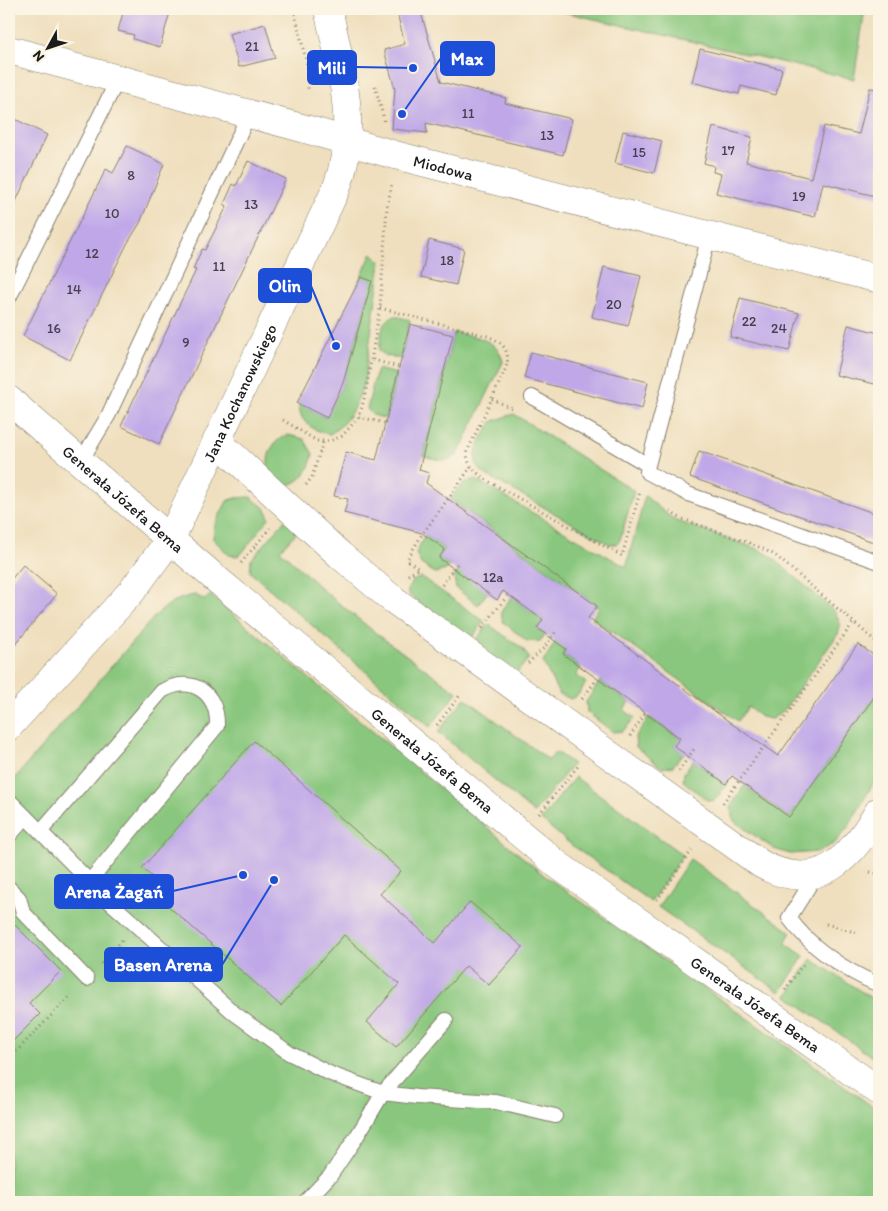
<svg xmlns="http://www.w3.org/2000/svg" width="888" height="1211" font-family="Itim,sans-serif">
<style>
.green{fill:#89c77e;stroke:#52724d}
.building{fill:#c0a8e8}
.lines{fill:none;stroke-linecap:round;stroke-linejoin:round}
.lane-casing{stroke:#867e6d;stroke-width:16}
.street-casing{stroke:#867e6d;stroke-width:29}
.path{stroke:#867e6d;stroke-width:3;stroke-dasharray:1 4;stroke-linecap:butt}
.lane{stroke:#fff;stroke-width:14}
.street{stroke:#fff;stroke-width:28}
.labels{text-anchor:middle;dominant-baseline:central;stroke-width:4.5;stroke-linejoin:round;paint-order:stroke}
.number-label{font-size:14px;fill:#453f4f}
.street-label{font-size:16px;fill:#1c1c1c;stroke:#fcf5e5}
.leader{fill:none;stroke:#1d4ed8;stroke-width:2}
.callout-dot{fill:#1d4ed8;stroke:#fcf5e5;stroke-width:2}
.callout{fill:#1d4ed8;stroke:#1d4ed8;stroke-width:2}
.callout-label{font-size:18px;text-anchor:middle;font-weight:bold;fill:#fff}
</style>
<rect width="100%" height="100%" fill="#fcf5e5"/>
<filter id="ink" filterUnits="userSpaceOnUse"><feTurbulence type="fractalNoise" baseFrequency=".02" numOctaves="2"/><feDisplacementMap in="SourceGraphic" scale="10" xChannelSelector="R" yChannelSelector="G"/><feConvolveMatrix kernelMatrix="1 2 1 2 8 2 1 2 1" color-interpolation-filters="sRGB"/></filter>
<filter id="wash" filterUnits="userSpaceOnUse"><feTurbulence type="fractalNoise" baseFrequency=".0096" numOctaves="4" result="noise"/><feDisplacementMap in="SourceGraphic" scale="20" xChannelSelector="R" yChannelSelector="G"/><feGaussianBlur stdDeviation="1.12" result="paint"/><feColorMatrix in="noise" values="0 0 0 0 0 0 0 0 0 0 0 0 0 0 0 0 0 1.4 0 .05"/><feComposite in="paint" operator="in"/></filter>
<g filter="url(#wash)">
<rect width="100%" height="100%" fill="#efdfbe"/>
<path class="green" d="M551 9H865L854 79Z
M372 253 380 261V270L364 383C357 403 349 423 330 434 311 431 297 420 299 400L304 406 326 418 343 383 369 291 357 285Z
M395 316 410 320 401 359 387 356 379 351C381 337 380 323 395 316Z
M454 332C474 337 498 338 503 362L458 454C447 464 436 459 423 456Z
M377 369 397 374 386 419 373 415 367 409Z
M514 414 634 491 620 540 616 544H609L488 476C463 461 481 440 493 421Z
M288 435 304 439 313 454C309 471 302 483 284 486L270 474C264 457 272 440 288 435Z
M471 480H476L626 567 645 496 674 520 758 549 771 556 834 611C839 619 841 624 838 634L783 711 772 719 761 717 748 707 738 721 592 618 599 607 450 499 461 486Z
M250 497 266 509 269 518 242 553 238 556 229 555 213 539 214 527 227 501 236 498Z
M287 518 296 533 280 550 325 592 377 634 457 692 430 727 250 572 251 560Z
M425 535 445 549 439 558 450 566 446 570 435 573 421 564 416 553Z
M463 563 487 593 478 605 456 588 454 577Z
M421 577 484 621 470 641 408 594V590L413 581Z
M195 595 205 600 210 595 545 876 879 1111V1202H9V840L28 820 9 801V785L155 616C167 605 179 597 195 595Z
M511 597 543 620 537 628 545 634 539 642 527 641 503 622 501 612Z
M488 624 523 649 529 658 516 674 474 643Z
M561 633 572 641 563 654 581 668 576 675 586 683 578 695 571 699 559 694 543 662Z
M600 681 629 702 624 710 635 718 623 731 613 732 587 712 586 702Z
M879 690V773L849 826 835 843 818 852 790 854 774 849 735 822 732 817 731 806 744 786 789 817Z
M465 698 549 760 556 752 573 764 534 813 438 732Z
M649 717 680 738 674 746 684 753 673 766 662 768 636 747 635 737Z
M693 760 727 785 714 801 707 800 683 781 684 773Z
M575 777 683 855 651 902 574 847 541 820Z
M690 859 791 932 785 943 804 956 780 992 658 907Z
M811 959 879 1003V1062L787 996Z"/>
<g id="blocks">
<path class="building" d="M124 9H171L160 47 133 39 134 35 118 31Z
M396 9H420L441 82 506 98 505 103 572 119 563 155 426 123 427 133 392 129 395 89 384 50 405 44Z
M265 24 275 58 239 67 229 34Z
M700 49 782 69 776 95 741 86 739 94 692 82Z
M870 88 879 89V197L823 183 815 217 716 193 721 174 713 172 714 166 704 163 713 127 752 137 746 162 811 178 824 126 859 134Z
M9 116 47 135 9 216Z
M623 131 662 141 654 173 615 163Z
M127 146 164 164 140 223 127 244 70 360 23 336 106 169 113 173Z
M248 161 286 179 159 444 121 426 196 270 193 269 202 249 205 250 227 206 224 204 233 184 236 186Z
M429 240 464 249 456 285 421 277Z
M604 267 641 276 628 326 592 317Z
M361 277 372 281 343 383 327 418 297 403Z
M740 298 799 313 789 351 730 337Z
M410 324 453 335 419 470 429 473 426 483 597 606 588 618 735 726 778 756 858 644 879 659V690L789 817 732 776 726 784 674 746 680 738 563 654 566 649 537 628 543 620 503 591 497 600 439 558 445 549 422 533 344 513 348 499 334 496 346 452 376 460Z
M848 325 879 333V385L836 375Z
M531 352 648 382 642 409 524 378Z
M699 451 879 515V544L690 477Z
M23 565 57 594 9 652V582Z
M254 741 401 871 380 894 435 943 470 902 523 947 489 985 466 966 396 1047 367 1022 399 984 344 935 281 1006 157 896 164 888 142 868Z
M9 919 61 971 29 1003 40 1014 9 1045Z"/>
</g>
</g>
<g filter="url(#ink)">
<use href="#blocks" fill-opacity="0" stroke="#867e6d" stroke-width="1"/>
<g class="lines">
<g class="lane-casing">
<path id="lane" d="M9 298 118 79
M532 397 648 465 647 472 688 494 879 562
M81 461 108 416 249 114
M648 465 709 236
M9 800 110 902 234 1013 289 1053 331 1074 383 1093 417 1097 496 1102 555 1116
M40 832 162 691C192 674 218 693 217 726L90 881
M9 836 26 817
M817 873 789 918C812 949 844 970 879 985
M9 888 19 898 23 912 87 979
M305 1202 330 1176 357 1136 383 1093 446 1020"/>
</g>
<g class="street-casing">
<g id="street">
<path id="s1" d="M9 50 302 128 395 155 879 279"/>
<path id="s2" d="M9 400 215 578 558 865 879 1091"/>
<path d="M217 441 340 555 391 598 761 864C819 896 851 857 879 811"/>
<path id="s3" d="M9 726 132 591 171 538 337 187C359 127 341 68 328 9"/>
</g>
</g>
<path class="path" d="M294 9 308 69V91
M375 86 385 123
M380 308 487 336C503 342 511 351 506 368L467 452C467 467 477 473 488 481L622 556 640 492
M373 360 399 367
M492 399 512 408
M359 417 385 423
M283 420 317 441H330L342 436 359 417 365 396 380 308 387 207 392 184
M306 485 312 477 323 442
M670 512 680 518 755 545 775 555 879 644
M241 563 270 528
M408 575 419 569 407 560 421 536 471 467
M442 585 459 561
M482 628 508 595
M528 663 544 648 557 630
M582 699 597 679
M437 725 461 694
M630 736 645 714
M679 771 694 749
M723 803 853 623
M539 814 578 766
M870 872 879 874
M657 900 692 850
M826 924 858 933
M102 964 122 940
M785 990 803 964
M9 1059 71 995"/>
<use href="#lane" class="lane"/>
<use href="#street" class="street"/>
</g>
</g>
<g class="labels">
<g class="number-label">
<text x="252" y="46">21</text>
<text x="468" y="113">11</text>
<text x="547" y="135">13</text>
<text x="728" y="150">17</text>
<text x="639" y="152">15</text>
<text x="131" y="175">8</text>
<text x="799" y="196">19</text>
<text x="251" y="204">13</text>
<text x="112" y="213">10</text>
<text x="92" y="253">12</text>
<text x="447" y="260">18</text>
<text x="219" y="266">11</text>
<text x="74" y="289">14</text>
<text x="614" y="304">20</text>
<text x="749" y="321">22</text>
<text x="54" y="328">16</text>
<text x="779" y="328">24</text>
<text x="186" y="342">9</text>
<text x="493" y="577">12a</text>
</g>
<g class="street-label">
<text stroke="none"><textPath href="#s1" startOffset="450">Miodowa</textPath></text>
<text stroke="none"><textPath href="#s3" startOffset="409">Jana Kochanowskiego</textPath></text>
<text stroke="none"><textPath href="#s2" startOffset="151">Generała Józefa Bema</textPath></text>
<text stroke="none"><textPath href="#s2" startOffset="556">Generała Józefa Bema</textPath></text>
<text stroke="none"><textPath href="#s2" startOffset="961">Generała Józefa Bema</textPath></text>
</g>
</g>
<path class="leader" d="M402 114L441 58M413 68L356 67M336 346L311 286M243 875L173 891M274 880L222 965"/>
<g class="callout-dot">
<circle cx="402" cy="114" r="5"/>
<circle cx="413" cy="68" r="5"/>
<circle cx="336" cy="346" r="5"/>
<circle cx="243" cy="875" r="5"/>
<circle cx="274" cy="880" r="5"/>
</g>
<g class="callout">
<rect x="441" y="42" width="53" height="33" rx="5"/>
<rect x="308" y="51" width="48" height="33" rx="5"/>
<rect x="259" y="269" width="52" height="33" rx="5"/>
<rect x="55" y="875" width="118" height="33" rx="5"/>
<rect x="105" y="948" width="117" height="33" rx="5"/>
</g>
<g class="callout-label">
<text x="467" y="65">Max</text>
<text x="332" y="74">Mili</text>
<text x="285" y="292">Olin</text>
<text x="114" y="898">Arena Żagań</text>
<text x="163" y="971">Basen Arena</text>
</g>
<rect width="888" height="1211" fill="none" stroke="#fcf5e5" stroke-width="30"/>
<g transform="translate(48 48) rotate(230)" stroke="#fcf5e5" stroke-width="4" paint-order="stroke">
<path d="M0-4L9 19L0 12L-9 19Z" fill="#1c1c1c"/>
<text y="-8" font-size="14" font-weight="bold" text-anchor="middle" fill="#1c1c1c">N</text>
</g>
</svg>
